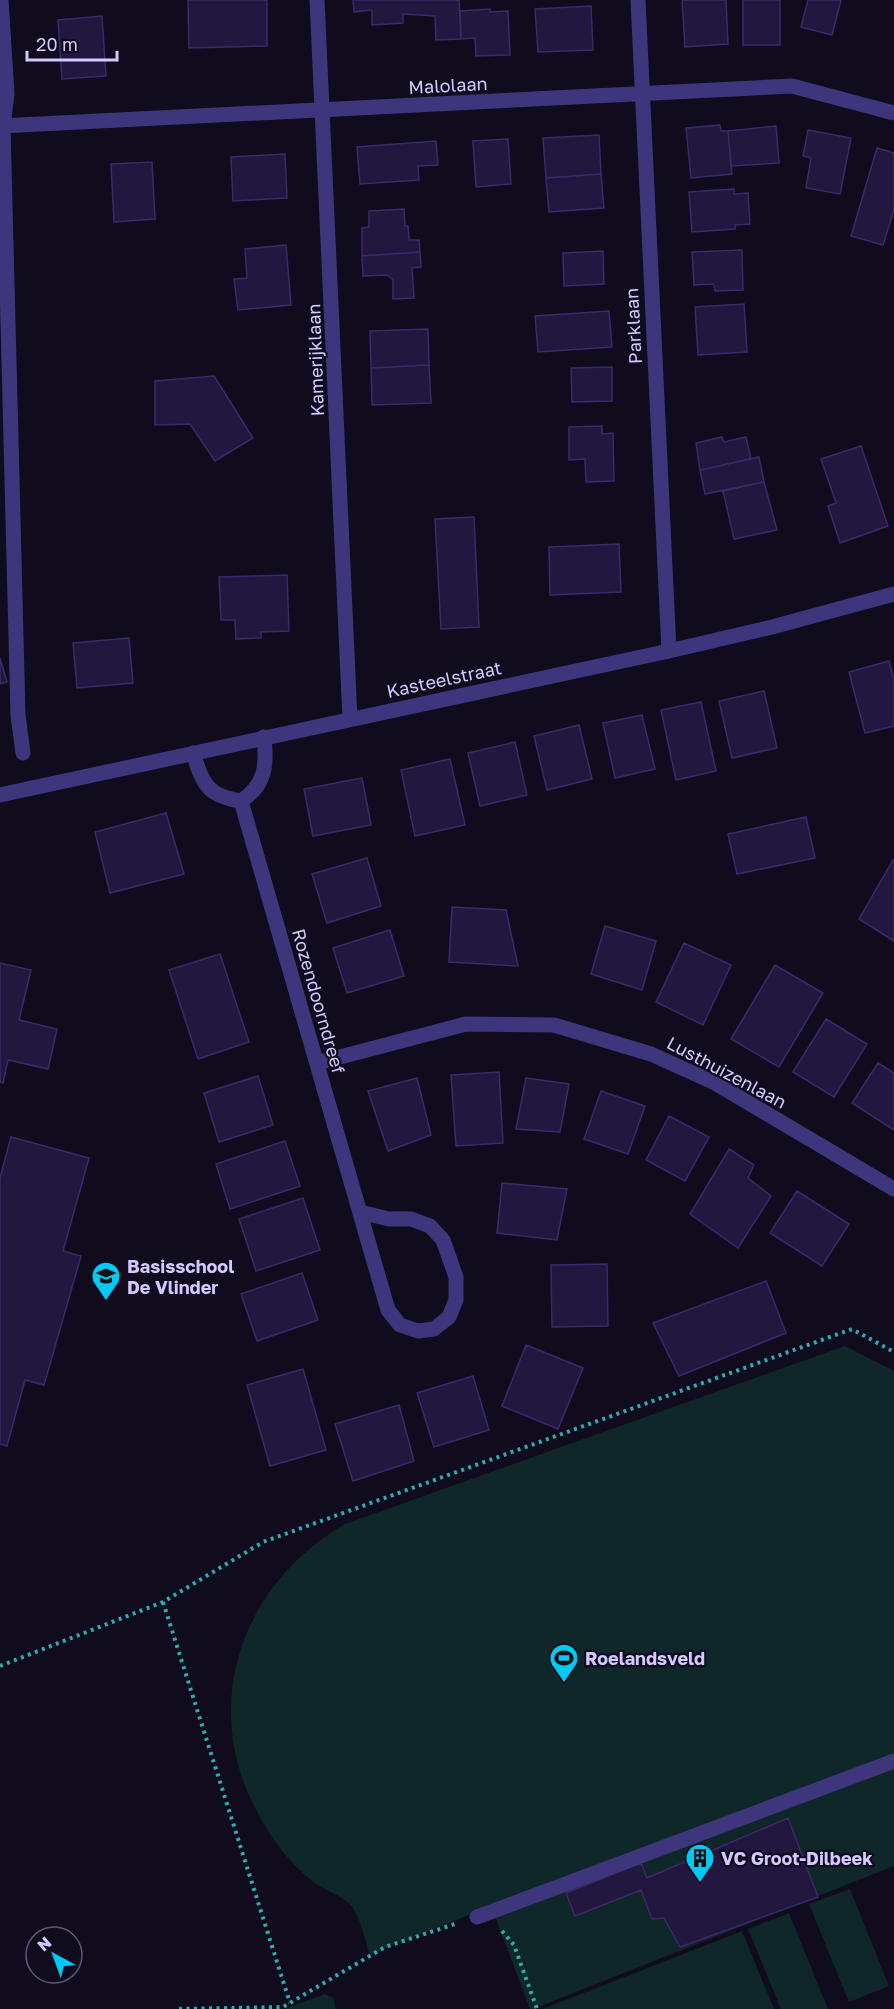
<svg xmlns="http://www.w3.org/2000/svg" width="894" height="2009" font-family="'Golos Text',sans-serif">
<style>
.green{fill:#0f2728}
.building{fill:#22173f;stroke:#3b296b;stroke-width:1.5}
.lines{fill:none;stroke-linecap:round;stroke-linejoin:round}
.path{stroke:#2caeb0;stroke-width:4;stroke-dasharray:3 4.5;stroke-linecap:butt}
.service{stroke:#3e367d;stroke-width:15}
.minor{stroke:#3e367d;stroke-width:15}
.tertiary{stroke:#3e367d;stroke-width:15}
.labels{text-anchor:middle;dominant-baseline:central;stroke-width:4.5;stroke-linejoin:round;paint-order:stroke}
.street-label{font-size:18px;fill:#d3c8ff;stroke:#100c1e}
.poi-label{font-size:18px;font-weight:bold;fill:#d3c8ff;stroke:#100c1e;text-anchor:start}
</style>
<rect width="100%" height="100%" fill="#100c1e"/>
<path class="green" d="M845 1346 894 1371V1866L533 2009H530L491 1906 370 1955C365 1940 361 1920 353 1908 345 1896 322 1890 311 1880 294 1866 278 1848 267 1829 196 1718 234 1589 345 1524Z
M850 1889 889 1986 849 2002 809 1904Z
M789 1913 828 2009H781L748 1929Z
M742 1931 774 2009H543Z
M325 1994 333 1998 336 2009H284Z"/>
<path class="building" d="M188 0H267V46L189 48Z
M353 0H459L461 39 436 40 435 16 403 14V23L372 25V10L354 12Z
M682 0H726L728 44 685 47Z
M743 0H780V45H743Z
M808 0H841L832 35 801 27Z
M591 6 593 50 538 52 535 9Z
M490 9V12L508 11 510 55 476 56 475 38 461 39 460 11Z
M102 16 106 76 62 79 58 20Z
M720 125 721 131H728L732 174 691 178 686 128Z
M776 126 779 163 731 166 728 131Z
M808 130 851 138 840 194 806 188 811 158 803 156Z
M599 135 601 174 546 178 543 138Z
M508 139 511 184 476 187 473 141Z
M436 141 438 165 418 166 419 180 360 184 357 147Z
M877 148 894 153V210L883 245 851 236Z
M285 154 287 198 233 201 231 157Z
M152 162 155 219 114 222 111 164Z
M601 174 604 208 549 212 546 178Z
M734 189V194L748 193 750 224 735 225V229L692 232 689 192Z
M404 209 405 226H408L409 240H419L420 252 362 256V228L369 227V211Z
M286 245 291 305 238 310 234 279 247 278 245 249Z
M742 250 743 290 715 291 714 284 694 285 692 252Z
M603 251 604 284 564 286 563 253Z
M420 252 421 267 412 268 414 298 393 299V280L387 275 363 276 362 256Z
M744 304 747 352 698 355 695 307Z
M609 311 612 347 538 352 535 316Z
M428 329 429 365 371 368 370 331Z
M429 365 431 403 372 405 371 368Z
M612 367V401L572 402 571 368Z
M214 376 253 438 215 461 190 424 155 425V381Z
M602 426V434L613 433 614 481 586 482 585 459 569 460V427Z
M722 437 724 442 746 437 751 459 700 470 696 443Z
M861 446 888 526 840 543 828 506 836 503 821 459Z
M759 457 764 482 705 494 700 470Z
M764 482 777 530 734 539 723 491Z
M474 517 479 627 441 629 435 519Z
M619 544 621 592 550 595 549 547Z
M287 575 289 631 261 632V638L236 639 235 620H221L219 577Z
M129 638 133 683 77 688 73 643Z
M0 658 7 682 0 684Z
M889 661 894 680V726L865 733 849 672Z
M764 691 777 748 732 758 719 701Z
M701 702 716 771 676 780 661 710Z
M642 715 655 769 615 778 603 723Z
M579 725 592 779 547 790 534 736Z
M515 742 527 795 480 806 468 753Z
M450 759 465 825 415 836 401 770Z
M362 778 371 825 313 836 304 789Z
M166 813 184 874 110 893 95 832Z
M806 817 815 858 737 874 728 834Z
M367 858 381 906 327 923 312 874Z
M893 860H894V941L859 919Z
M452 907 506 910 518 966 449 962Z
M605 926 656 941 642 990 591 974Z
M390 930 404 976 347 993 333 948Z
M684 943 731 965 703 1025 656 1002Z
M220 954 249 1042 198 1059 169 970Z
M0 963 31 970 19 1020 57 1029 48 1069 8 1060 3 1083 0 1082Z
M775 965 823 993 779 1067 731 1039Z
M826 1019 867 1044 834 1097 793 1072Z
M878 1063 894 1073V1130L852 1103Z
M499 1072 503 1143 456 1146 451 1075Z
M258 1076 273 1125 219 1142 204 1093Z
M417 1078 431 1135 388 1151 368 1091Z
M526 1078 569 1084 560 1132 516 1129Z
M601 1091 645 1106 628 1154 584 1139Z
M669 1116 709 1137 685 1181 646 1160Z
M11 1137 89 1158 63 1251 81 1256 44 1385 25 1380 7 1446 0 1444V1178Z
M285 1141 300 1186 230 1209 216 1164Z
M729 1149 754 1165 748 1178 771 1196 738 1248 690 1214Z
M502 1183 567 1189 557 1240 497 1233Z
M797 1191 849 1224 822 1266 770 1233Z
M303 1198 320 1250 256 1271 239 1219Z
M607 1264 608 1326 552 1327 551 1265Z
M302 1273 318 1320 257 1341 241 1294Z
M766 1281 786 1333 679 1376 653 1323Z
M526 1345 583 1368 558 1429 502 1406Z
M303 1369 326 1450 270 1466 247 1385Z
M473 1376 489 1430 434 1447 417 1393Z
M399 1405 414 1461 353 1481 335 1424Z
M788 1818 818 1897 680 1947 664 1918 652 1919 641 1890 575 1916 566 1893 641 1863 647 1878Z"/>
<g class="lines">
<path class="path" d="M163 1602 290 2003
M0 1666 163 1602 263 1542 852 1329 894 1352
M502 1931 514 1945 537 2009
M179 2009 283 2007 385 1947 458 1923"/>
<path class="service" d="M477 1917 894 1761"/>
<path class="minor" d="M1 0 7 94 3 126 18 715 23 753
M317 0 350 719
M638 0 669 651
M0 126 792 86 894 113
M264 737C267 764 266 785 241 801L388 1310 400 1325 418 1331 434 1329 449 1317 456 1300V1277L443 1240 430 1226 411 1219H389L360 1212
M193 753C203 784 207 796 241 801
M317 1063 466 1024 554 1025 651 1054 715 1083 894 1189"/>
<path class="tertiary" d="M0 795 669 651 772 627 894 594"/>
</g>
<defs>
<g id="school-pin" transform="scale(1.5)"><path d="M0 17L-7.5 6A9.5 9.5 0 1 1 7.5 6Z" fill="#00c9f3" stroke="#100c1e"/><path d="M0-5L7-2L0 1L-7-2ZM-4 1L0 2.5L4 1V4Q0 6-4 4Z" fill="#111"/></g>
<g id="stadium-pin" transform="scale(1.5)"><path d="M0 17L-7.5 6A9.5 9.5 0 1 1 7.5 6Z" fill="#00c9f3" stroke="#100c1e"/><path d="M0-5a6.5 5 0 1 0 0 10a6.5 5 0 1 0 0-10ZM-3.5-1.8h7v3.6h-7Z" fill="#111"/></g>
<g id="building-pin" transform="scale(1.5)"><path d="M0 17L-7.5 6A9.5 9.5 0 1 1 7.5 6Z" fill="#00c9f3" stroke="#100c1e"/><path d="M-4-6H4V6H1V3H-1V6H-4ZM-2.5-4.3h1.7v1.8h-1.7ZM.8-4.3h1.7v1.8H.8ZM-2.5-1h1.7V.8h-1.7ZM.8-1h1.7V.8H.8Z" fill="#111"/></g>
</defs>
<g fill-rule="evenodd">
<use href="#school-pin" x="106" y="1276"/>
<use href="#stadium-pin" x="564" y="1658"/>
<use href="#building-pin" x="700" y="1858"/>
</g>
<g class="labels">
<g class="street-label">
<text transform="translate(448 85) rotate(-3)">Malolaan</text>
<text transform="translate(633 326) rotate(-93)">Parklaan</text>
<text transform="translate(315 360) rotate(-92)">Kamerijklaan</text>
<text transform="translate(444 679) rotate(-12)">Kasteelstraat</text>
<text transform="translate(319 1001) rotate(74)">Rozendoorndreef</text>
<text transform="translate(727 1072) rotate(28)">Lusthuizenlaan</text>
</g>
<g class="poi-label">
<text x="127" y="1266">Basisschool<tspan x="127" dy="21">De Vlinder</tspan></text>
<text x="585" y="1658">Roelandsveld</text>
<text x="721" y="1858">VC Groot-Dilbeek</text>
</g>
</g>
<g transform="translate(54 1955) rotate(319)"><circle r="28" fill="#100c1e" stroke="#5e5778" stroke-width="1.5"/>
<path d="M0-4.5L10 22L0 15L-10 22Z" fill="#00c9f3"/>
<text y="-9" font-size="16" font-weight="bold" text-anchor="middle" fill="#d3c8ff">N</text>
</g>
<path d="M27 51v9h90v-9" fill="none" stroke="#d3c8ff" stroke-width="3"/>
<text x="36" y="51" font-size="18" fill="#d3c8ff" stroke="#100c1e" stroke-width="4.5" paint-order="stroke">20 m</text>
</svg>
